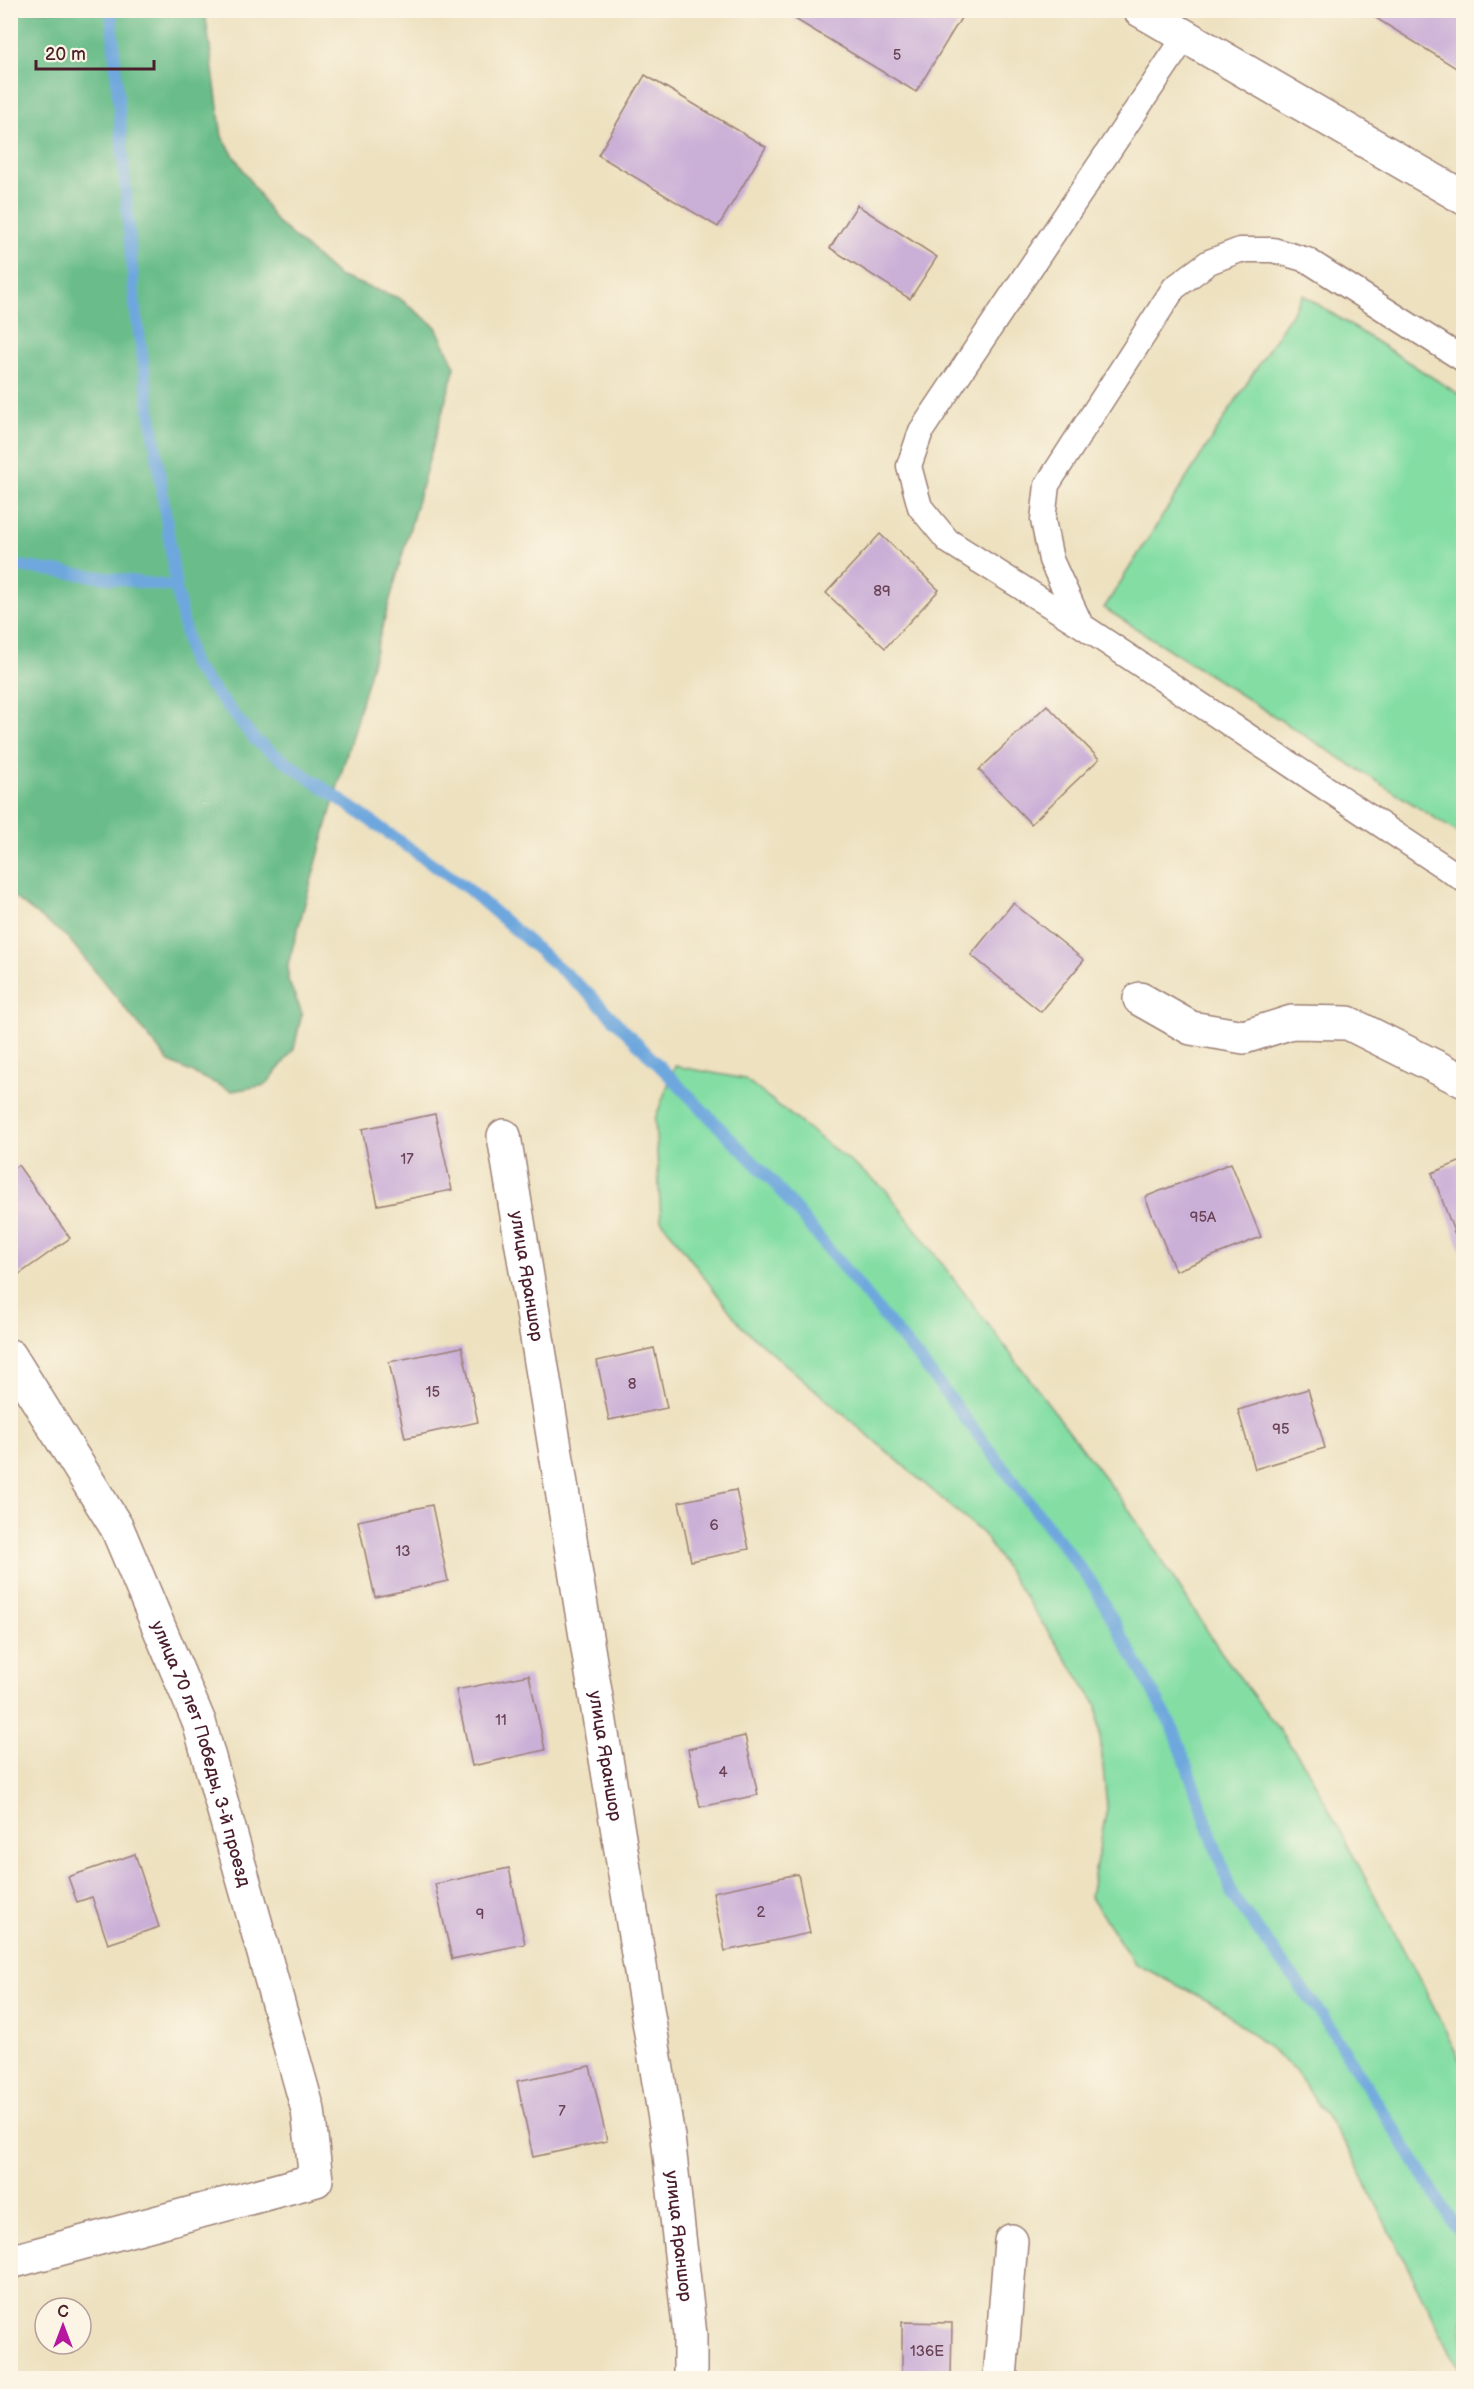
<svg xmlns="http://www.w3.org/2000/svg" width="1474" height="2389" font-family="'Balsamiq Sans',sans-serif">
<style>
.green{fill:#84dea4;stroke:#677e68;stroke-width:1.5}
.forest{fill:#6bbd8a;stroke:#5a6e5a;stroke-width:1.5}
.lines{fill:none;stroke-linecap:round;stroke-linejoin:round}
.stream{stroke:#6ea7dd;stroke-width:12}
.building{fill:#caafd7}
.service-casing{stroke:#9c8076;stroke-width:27}
.minor-casing{stroke:#9c8076;stroke-width:36}
.service{stroke:#fff;stroke-width:24}
.minor{stroke:#fff;stroke-width:33}
.labels{text-anchor:middle;dominant-baseline:central;stroke-width:6;stroke-linejoin:round;paint-order:stroke}
.number-label{font-size:15px;fill:#6a4356}
.street-label{font-size:18px;fill:#4a1f2b;stroke:#fcf5e5}
</style>
<rect width="100%" height="100%" fill="#fcf5e5"/>
<filter id="ink" filterUnits="userSpaceOnUse"><feTurbulence type="fractalNoise" baseFrequency=".0167" numOctaves="2"/><feDisplacementMap in="SourceGraphic" scale="12" xChannelSelector="R" yChannelSelector="G"/><feConvolveMatrix kernelMatrix="1 2 1 2 8 2 1 2 1" color-interpolation-filters="sRGB"/></filter>
<filter id="wash" filterUnits="userSpaceOnUse"><feTurbulence type="fractalNoise" baseFrequency=".008" numOctaves="4" result="noise"/><feDisplacementMap in="SourceGraphic" scale="24" xChannelSelector="R" yChannelSelector="G"/><feGaussianBlur stdDeviation="1.35" result="paint"/><feColorMatrix in="noise" values="0 0 0 0 0 0 0 0 0 0 0 0 0 0 0 0 0 1.4 0 .05"/><feComposite in="paint" operator="in"/></filter>
<g filter="url(#wash)">
<rect width="100%" height="100%" fill="#ede1c0"/>
<path class="green" d="M1303 295 1463 397V836L1104 608Z
M675 1066 745 1079 886 1190 1130 1511 1221 1652 1305 1765 1424 1988 1463 2067V2377L1349 2150 1295 2070 1218 2006 1134 1963 1090 1896 1107 1808 1097 1705 983 1534 742 1327 661 1220 655 1119Z"/>
<path class="forest" d="M10 11H205L222 137 276 221 338 276 399 298 436 327 455 367 288 964V980L302 1013 294 1049 266 1085 232 1091 169 1062 68 938 11 895Z"/>
<g class="lines">
<path class="stream" d="M111 10 135 306 176 587 192 664 256 741 467 888 589 994 772 1181 925 1366 1094 1586 1174 1730 1233 1897 1322 2015 1464 2240
M10 565 176 587"/>
</g>
<g id="blocks">
<path class="building" d="M780 10H948L961 18 916 92Z
M1363 10H1464V73Z
M645 75 766 147 718 227 598 155Z
M857 205 937 257 910 299 830 248Z
M880 534 939 590 885 648 826 593Z
M1047 705 1099 759 1031 824 979 770Z
M1013 903 1084 960 1041 1012 971 955Z
M435 1114 452 1190 378 1205 362 1129Z
M1464 1160V1256H1463L1432 1173Z
M1231 1163 1261 1237 1175 1271 1145 1197Z
M18 1165 70 1238 18 1275 10 1264V1171Z
M462 1347 478 1422 405 1438 389 1362Z
M654 1348 667 1408 609 1420 597 1361Z
M1308 1389 1325 1448 1255 1469 1238 1410Z
M736 1490 749 1549 691 1561 679 1502Z
M432 1505 448 1581 375 1597 358 1521Z
M529 1675 545 1750 472 1766 456 1690Z
M745 1736 758 1795 700 1807 688 1749Z
M135 1854 159 1927 108 1944 92 1897 77 1902 68 1877Z
M509 1868 525 1944 452 1959 435 1884Z
M798 1874 810 1933 725 1951 713 1892Z
M590 2066 607 2141 533 2157 517 2081Z
M902 2322 952 2323 951 2378H902Z"/>
</g>
</g>
<g filter="url(#ink)">
<use href="#blocks" fill-opacity="0" stroke="#9c8076" stroke-width="1.5"/>
<g class="lines">
<g class="service-casing">
<path id="service" d="M1185 37 921 431 909 466 920 507 948 541 1081 625 1464 880
M1081 625 1051 560 1043 520 1047 485 1174 288 1209 262 1240 250H1273L1307 260 1464 360"/>
</g>
<g class="minor-casing">
<g id="minor">
<path d="M1140 10 1464 198"/>
<path d="M1140 999 1191 1028 1244 1037 1292 1022 1348 1023 1464 1081"/>
<path id="s1" d="M504 1136 668 2137 690 2335V2378"/>
<path id="s2" d="M10 1356 117 1528 199 1722 308 2110 316 2180 10 2262"/>
<path d="M1000 2378 1011 2241"/>
</g>
</g>
<use href="#service" class="service"/>
<use href="#minor" class="minor"/>
</g>
</g>
<g class="labels">
<g class="number-label">
<text x="897" y="55">5</text>
<text x="882" y="591">89</text>
<text x="407" y="1159">17</text>
<text x="1203" y="1217">95А</text>
<text x="632" y="1384">8</text>
<text x="433" y="1392">15</text>
<text x="1281" y="1429">95</text>
<text x="714" y="1525">6</text>
<text x="403" y="1551">13</text>
<text x="501" y="1720">11</text>
<text x="723" y="1772">4</text>
<text x="761" y="1912">2</text>
<text x="480" y="1914">9</text>
<text x="562" y="2111">7</text>
<text x="927" y="2351">136Е</text>
</g>
<g class="street-label">
<text stroke="none"><textPath href="#s1" startOffset="142">улица Яраншор</textPath></text>
<text stroke="none"><textPath href="#s2" startOffset="444">улица 70 лет Победы, 3-й проезд</textPath></text>
<text stroke="none"><textPath href="#s1" startOffset="628">улица Яраншор</textPath></text>
<text stroke="none"><textPath href="#s1" startOffset="1114">улица Яраншор</textPath></text>
</g>
</g>
<rect width="1474" height="2389" fill="none" stroke="#fcf5e5" stroke-width="36"/>
<g transform="translate(63 2326)"><circle r="28" fill="#fcf5e5" stroke="#b59f9b" stroke-width="1.5"/>
<path d="M0-4.5L10 22L0 15L-10 22Z" fill="#b5179e"/>
<text y="-9" font-size="16" font-weight="bold" text-anchor="middle" fill="#4a1f2b">С</text>
</g>
<path d="M36 60v9h118v-9" fill="none" stroke="#4a1f2b" stroke-width="3"/>
<text x="45" y="60" font-size="18" fill="#4a1f2b" stroke="#fcf5e5" stroke-width="4.5" paint-order="stroke">20 m</text>
</svg>
